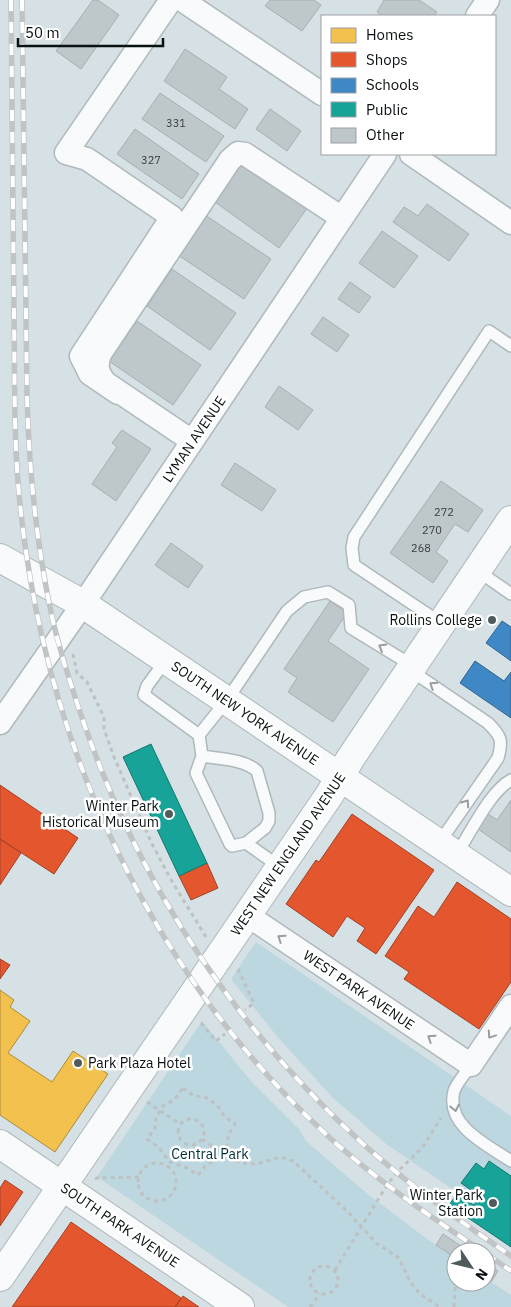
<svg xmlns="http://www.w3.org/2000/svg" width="511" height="1307" font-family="'IBM Plex Sans',sans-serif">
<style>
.green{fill:#bcd7e0}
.homes{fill:#f2c14e;stroke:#ac8c3c}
.shops{fill:#e4572e;stroke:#a34226}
.schools{fill:#3f88c5;stroke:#2f6490}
.public{fill:#17a398;stroke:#137770}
.building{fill:#bec7c9;stroke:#a7afb1}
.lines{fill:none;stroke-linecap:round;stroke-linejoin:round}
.lane-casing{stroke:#afb8bb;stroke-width:14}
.street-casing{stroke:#afb8bb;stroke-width:25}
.secondary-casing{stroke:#afb8bb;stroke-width:30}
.path{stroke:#bdc1c1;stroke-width:3;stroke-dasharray:4 4;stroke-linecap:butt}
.lane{stroke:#f9fafb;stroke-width:11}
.street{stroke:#f9fafb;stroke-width:22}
.secondary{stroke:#f9fafb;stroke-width:28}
.rail-casing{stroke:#c1c4c5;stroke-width:5.5}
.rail{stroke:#fff;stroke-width:4;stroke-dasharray:11;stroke-linecap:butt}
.oneway{stroke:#999d9e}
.poi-dot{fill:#515a5c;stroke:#fff;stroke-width:2}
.labels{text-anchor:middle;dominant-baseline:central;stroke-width:5;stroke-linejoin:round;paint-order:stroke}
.number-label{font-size:11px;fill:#394042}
.street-label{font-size:14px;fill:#0a1113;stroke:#fff}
.poi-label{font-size:14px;fill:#0a1113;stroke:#fff;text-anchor:end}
.park-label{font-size:14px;fill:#002e3a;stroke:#fff}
</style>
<rect width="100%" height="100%" fill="#d6e1e5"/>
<path class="green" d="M256 942 511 1116V1229L386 1144 332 1097 276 1035 231 979Z
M202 1021 251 1081 299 1129 306 1141 364 1191 427 1239 456 1258V1282H486V1279L511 1295V1307H288L97 1177Z"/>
<path class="homes" d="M0 990 14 1000 10 1007 30 1021 8 1053 52 1082 73 1051 108 1074 55 1152 0 1115Z"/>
<path class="shops" d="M0 785 78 838 54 874 0 839Z
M352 814 434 870 376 954 357 941 365 928 347 916 333 937 286 904 316 860 319 862Z
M0 839 21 853 0 885Z
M207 863 218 888 191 900 179 876Z
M457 882 511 919V982L479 1029 404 979 409 972 385 956 418 906 434 917Z
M0 959 10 965 0 979Z
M5 1180 23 1192 0 1226V1188Z
M71 1222 181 1298 175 1307H12Z
M183 1296 199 1307H175Z"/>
<path class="schools" d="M502 621 511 627V661L486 643Z
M475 661 504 681 511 672V718L460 683Z"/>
<path class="public" d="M151 744 207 863 179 876 123 757Z
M489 1161 511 1176V1247L449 1205 457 1194 474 1205 477 1201 467 1194 471 1190 461 1183 476 1163 484 1169Z"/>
<path class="building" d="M93 0H98L119 15 81 69 56 51Z
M270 0H314L321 5 302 31 265 6Z
M384 0H419L437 12 434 16H383L377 12Z
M185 49 227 77 219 89 248 109 235 129 164 81Z
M160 93 224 136 206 162 142 119Z
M270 109 301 131 287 151 256 129Z
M135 129 199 174 182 199 117 154Z
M244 161 308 207 279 248 215 202Z
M427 204 469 234 449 261 393 222 404 207 418 216Z
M205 215 271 259 244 299 178 255Z
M382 231 418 256 394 288 359 263Z
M172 269 236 313 210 350 147 306Z
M350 282 371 297 359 313 338 299Z
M323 317 349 335 337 352 311 334Z
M137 321 201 365 173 405 109 361Z
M279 386 313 410 298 430 265 407Z
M122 430 151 449 116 501 92 484 117 447 112 443Z
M235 463 276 490 262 511 221 485Z
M441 481 483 510 468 532 455 524 436 552 448 561 433 583 390 553Z
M171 543 203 566 188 588 155 565Z
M330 601 347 613 328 641 369 669 333 722 288 692 297 678 284 669Z
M511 800V852L478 829 488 814 497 820Z
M443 1234 470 1252H456V1270L450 1266 456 1258 436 1245Z
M486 1263 498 1271 491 1282 486 1279Z"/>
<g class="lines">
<g class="lane-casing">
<path id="lane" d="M478 571 511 594
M441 623 354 565 352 548 354 537 489 331 511 346
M166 660 147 686 144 695 199 735 227 700 287 611 304 597 328 592 349 605 351 628 413 666
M410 670 488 723C501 736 503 740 498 758L439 843
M199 735 202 756 196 773 230 844 232 846 246 843 265 828 269 821V813L257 771C244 759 219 759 202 756
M246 843 280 867
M456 855C470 834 490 791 511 780
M471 1065C466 1073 457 1082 454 1091 445 1126 487 1145 511 1161"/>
</g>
<g class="street-casing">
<path id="street" d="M182 0 322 94
M477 16 488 0
M411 154 511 223
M118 393 90 374 81 356 172 217 87 159 66 153 171 0
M192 441 106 383C97 373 96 366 100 354L230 160 238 153 245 154 342 218
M0 723 83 604 385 154
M247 915 471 1065 511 1006"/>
</g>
<g class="secondary-casing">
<path id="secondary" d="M0 558 83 604 511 892
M0 1144 240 1307
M0 1277 330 794 350 759 511 520"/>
</g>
<path class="path" d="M73 654 77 673 87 682 104 717V729L114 757 151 842 170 878 206 937
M238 969 254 1003 245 1010
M201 1023 216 1041 225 1034
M183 1088 194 1096 205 1097 217 1105 224 1116 235 1124 228 1135V1144L223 1153 219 1158 206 1165 198 1175 187 1168 170 1162 158 1147 147 1139 155 1128 156 1117 160 1111 163 1106 174 1100Z
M147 1102 180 1124
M178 1132a13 13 0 1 1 26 0a13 13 0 1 1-26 0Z
M202 1139 229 1158 241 1163 256 1164 281 1157 293 1161 348 1212 376 1243 399 1258 411 1283 420 1294 440 1307
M138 1182a19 19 0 1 1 38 0a19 19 0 1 1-38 0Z
M95 1179 97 1178 139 1177
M310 1280a14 14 0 1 1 28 0a14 14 0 1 1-28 0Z
M335 1270 387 1185 396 1173 422 1148 441 1118
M310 1307 320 1294
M454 1307 456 1277"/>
<use href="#lane" class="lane"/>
<use href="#street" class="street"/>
<use href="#secondary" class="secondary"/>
<g class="rail-casing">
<path id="rail" d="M11 0C12 104 13 209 14 313 15 379 13 447 21 513 47 749 152 976 329 1137 376 1180 430 1216 483 1252
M22 0 27 397C29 469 36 541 51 612 58 646 69 679 80 712 136 879 231 1024 363 1144 409 1185 460 1221 511 1256
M486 1254 511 1271"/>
</g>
<use href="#rail" class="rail"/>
</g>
<defs><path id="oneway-chevron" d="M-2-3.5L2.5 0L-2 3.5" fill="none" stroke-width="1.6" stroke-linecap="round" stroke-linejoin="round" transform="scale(1.25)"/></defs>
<g class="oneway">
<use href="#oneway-chevron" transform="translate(382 647) rotate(-149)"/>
<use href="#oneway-chevron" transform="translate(433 685) rotate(-146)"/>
<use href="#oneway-chevron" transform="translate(466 803) rotate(-55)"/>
<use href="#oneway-chevron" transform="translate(281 938) rotate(-146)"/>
<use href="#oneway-chevron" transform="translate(491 1035) rotate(124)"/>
<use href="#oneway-chevron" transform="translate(431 1038) rotate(-146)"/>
<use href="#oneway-chevron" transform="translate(455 1108) rotate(78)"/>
</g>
<g class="poi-dot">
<circle cx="492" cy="620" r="5"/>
<circle cx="169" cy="814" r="5"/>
<circle cx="78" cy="1063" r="5"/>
<circle cx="493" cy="1203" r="5"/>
</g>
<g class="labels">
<g class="number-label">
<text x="176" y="123">331</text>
<text x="151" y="160">327</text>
<text x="444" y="512">272</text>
<text x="432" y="530">270</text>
<text x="421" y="548">268</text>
</g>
<g class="street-label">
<text transform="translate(194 439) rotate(-56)">LYMAN AVENUE</text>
<text transform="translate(245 713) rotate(34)">SOUTH NEW YORK AVENUE</text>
<text transform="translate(288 854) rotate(-56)">WEST NEW ENGLAND AVENUE</text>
<text transform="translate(359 990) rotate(34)">WEST PARK AVENUE</text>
<text transform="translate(120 1225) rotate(34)">SOUTH PARK AVENUE</text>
</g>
<g class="poi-label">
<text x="482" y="620">Rollins College</text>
<text x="159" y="806">Winter Park<tspan x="159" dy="16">Historical Museum</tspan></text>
<text x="88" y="1063" text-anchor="start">Park Plaza Hotel</text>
<text x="483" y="1195">Winter Park<tspan x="483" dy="16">Station</tspan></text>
</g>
<g class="park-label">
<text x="210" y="1154">Central Park</text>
</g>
</g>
<rect x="321" y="15" width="175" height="140" fill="#ffffff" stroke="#9da0a1"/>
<rect x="331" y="28" width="25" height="15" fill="#f2c14e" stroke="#9da0a1"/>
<text x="366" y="40" font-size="15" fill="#0a1113">Homes</text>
<rect x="331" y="52" width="25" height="15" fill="#e4572e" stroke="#9da0a1"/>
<text x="366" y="65" font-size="15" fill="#0a1113">Shops</text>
<rect x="331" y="78" width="25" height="15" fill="#3f88c5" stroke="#9da0a1"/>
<text x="366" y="90" font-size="15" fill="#0a1113">Schools</text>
<rect x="331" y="102" width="25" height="15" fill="#17a398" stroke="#9da0a1"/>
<text x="366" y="115" font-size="15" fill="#0a1113">Public</text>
<rect x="331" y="128" width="25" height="15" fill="#bec7c9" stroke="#9da0a1"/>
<text x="366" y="140" font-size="15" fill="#0a1113">Other</text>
<g transform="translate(471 1267) rotate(125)"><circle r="24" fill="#ffffff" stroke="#9da0a1"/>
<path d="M0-4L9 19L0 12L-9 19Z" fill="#515a5c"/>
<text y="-8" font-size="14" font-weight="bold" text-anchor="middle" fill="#0a1113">N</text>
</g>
<path d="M18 38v8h145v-8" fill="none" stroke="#0a1113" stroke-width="2.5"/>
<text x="25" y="38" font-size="15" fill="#0a1113" stroke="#ffffff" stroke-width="4" paint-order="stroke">50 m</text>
</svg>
